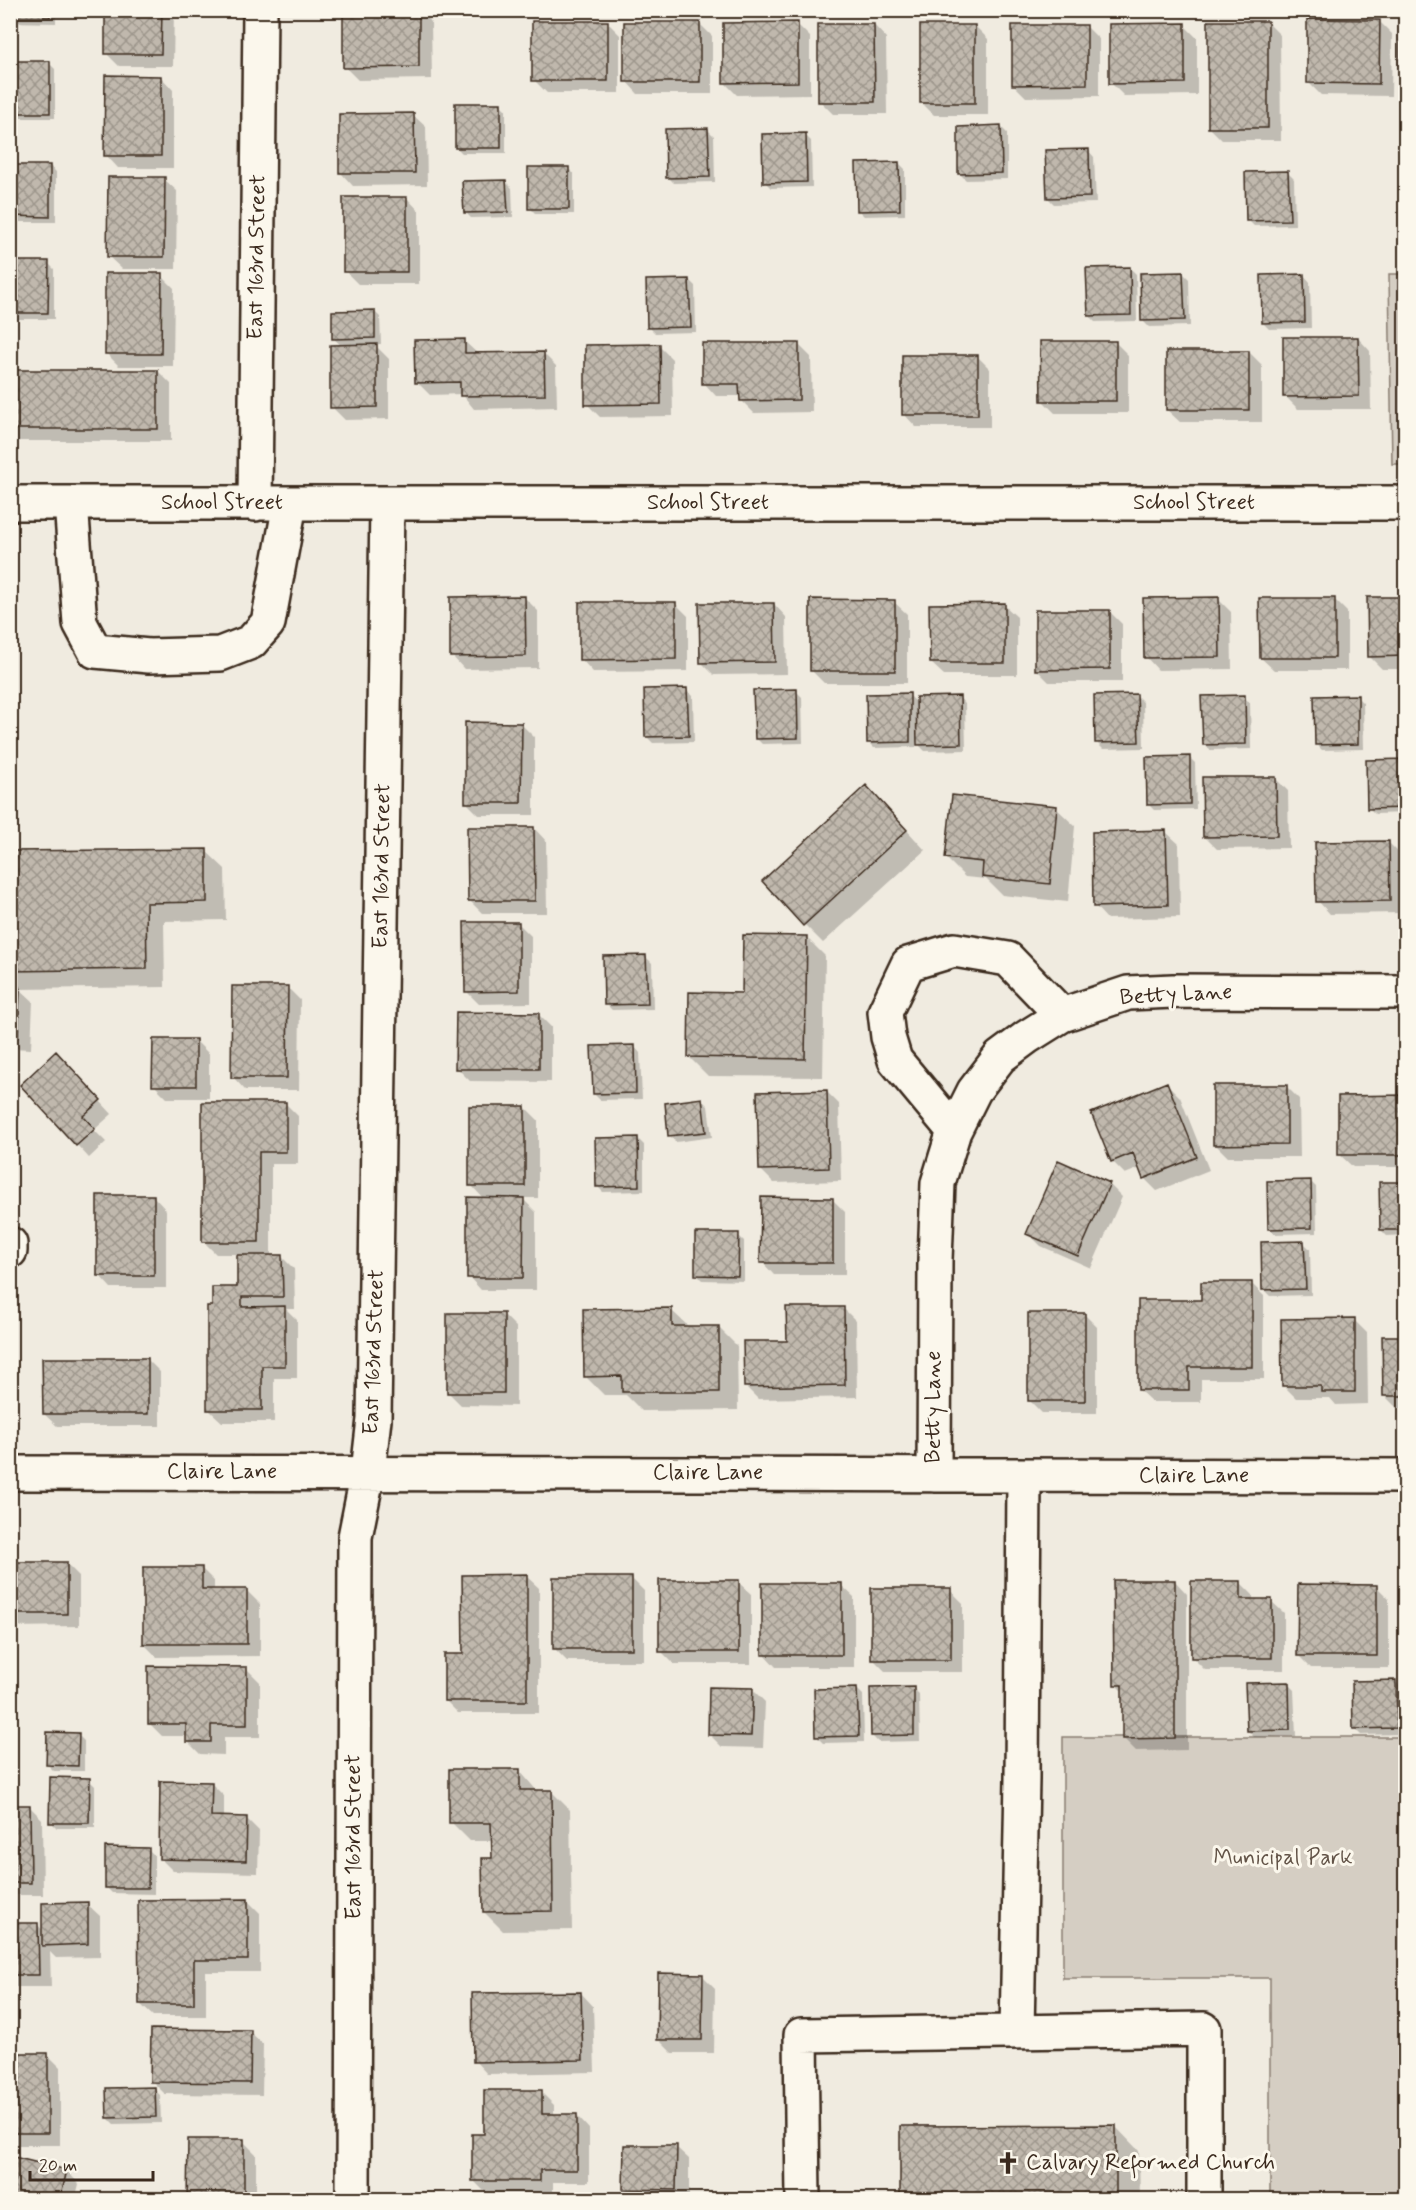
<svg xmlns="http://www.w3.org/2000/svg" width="1416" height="2210" font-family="Mynerve,sans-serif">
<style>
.park{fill:#d5cec3;stroke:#887c70;stroke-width:1.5}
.shadow{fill:#0003}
.building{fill:url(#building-cross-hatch);stroke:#3b2a1e;stroke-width:1.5}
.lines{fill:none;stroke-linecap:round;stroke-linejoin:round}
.minor-casing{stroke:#3b2a1e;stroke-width:38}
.minor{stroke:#fbf7ec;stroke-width:33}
.labels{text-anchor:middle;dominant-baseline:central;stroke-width:6;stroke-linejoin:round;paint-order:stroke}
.street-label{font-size:22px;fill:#3b2a1e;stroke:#fbf7ec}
.park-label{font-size:22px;fill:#625347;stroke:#fbf7ec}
.poi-label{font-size:22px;fill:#3b2a1e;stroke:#fbf7ec;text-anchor:start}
</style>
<defs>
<pattern id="building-cross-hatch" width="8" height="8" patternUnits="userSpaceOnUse" patternTransform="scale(1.5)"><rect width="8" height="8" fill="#c0b8ad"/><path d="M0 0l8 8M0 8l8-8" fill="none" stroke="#9d968c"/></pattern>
</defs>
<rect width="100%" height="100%" fill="#f0ebe0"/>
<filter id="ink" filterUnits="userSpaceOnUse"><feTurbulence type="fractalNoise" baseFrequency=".0167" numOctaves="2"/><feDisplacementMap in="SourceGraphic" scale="12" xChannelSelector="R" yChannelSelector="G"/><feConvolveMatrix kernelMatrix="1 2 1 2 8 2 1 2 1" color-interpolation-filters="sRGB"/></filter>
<g filter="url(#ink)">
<path class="park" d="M1389 274H1405V464H1392Z
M1063 1737H1405V2199H1270V1978H1063Z"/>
<path class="shadow" d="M10 10H56V23L10 22Z
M106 10H174L173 66H119L106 53Z
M345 10H420L431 22 432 79 358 80 345 67Z
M1379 21 1392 34 1391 96 1321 95 1308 82Z
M607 22 620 35V93H547L534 80Z
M1267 22 1280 35 1281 140H1222L1209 127Z
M699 23 712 36V94H638L626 81Z
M797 24 810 37V94L737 95 724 82Z
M874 25 886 38 887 114H833L820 101Z
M1184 25 1197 38V95L1124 96 1111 83Z
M975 26 988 39V115H934L921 102Z
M1086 26 1099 39V96L1026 97 1013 84Z
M10 62 49 63 55 69V118H10Z
M161 77 173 90V168H118L106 155Z
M500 104 506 110V153H462L456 147Z
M413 115 426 127 427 185 353 186 341 173Z
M1001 127 1007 133V179L966 180 960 174Z
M708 130 714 136 715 182 674 183 668 177Z
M805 135 811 141 812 187 771 188 765 182Z
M1088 150 1094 157 1096 203 1054 204 1048 198Z
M899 163 905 169V215L864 216 858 210Z
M10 166H50L56 172V222H10Z
M568 168 574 174V214H536L530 208Z
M1288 173 1294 179 1295 225 1254 226 1248 220Z
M164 179 177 191 176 269H122L109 257Z
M506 182 512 188 513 217 471 218 465 212Z
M407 198 419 211V284H358L345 271Z
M10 263H48L54 269V319H10Z
M1130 268 1136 274 1137 321 1095 322 1089 316Z
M1183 273 1189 279 1190 326 1149 327 1143 321Z
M161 275 174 288 173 366H119L106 353Z
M1304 275 1310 282 1311 328 1269 329 1263 323Z
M689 280 695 286 696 332 655 333 649 327Z
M374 311 380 317 381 344H374L389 359V419L345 420 332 407 342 346 334 339Z
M1358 338 1370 351 1371 409H1298L1285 396Z
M464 341 478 354 543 353 556 366 557 407 474 409 462 394 430 395 417 382Z
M1115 342 1128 355V413H1055L1042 400Z
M798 344 811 357 812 412 754 413 741 400V396H716L704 383Z
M659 346 672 359 673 416 600 417 587 404Z
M1249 352 1262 365V422H1180L1167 410Z
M977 356 990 369V427H916L904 414Z
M158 371 171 384V441H14L10 437V372Z
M525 598 538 611V668L464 669 452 656Z
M1406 598V669H1382L1369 656Z
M1218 599 1231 612 1232 669 1158 670 1146 657Z
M1334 599 1347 612V670H1274L1261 658Z
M894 602 907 614V683H824L811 670Z
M676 604 688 616V671L593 672 581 659Z
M774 604 786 617 787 674 714 675 701 662Z
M1004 605 1017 617V675H944L931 663Z
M1109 611 1122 624V682H1049L1036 669Z
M687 690 693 696 694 742 653 743 647 737Z
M796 691 802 697 803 743 762 744 756 738Z
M909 695 918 704 959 697 965 704 966 750 925 751 916 742V747L874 748 868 742Z
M1137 696 1143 702 1144 748 1103 749 1097 743Z
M1244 697 1250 703 1251 749 1210 750 1204 744Z
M1357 697 1363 703 1364 749 1322 750 1316 744Z
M521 724 534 737V815H479L466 802Z
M1189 757 1195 763 1196 809 1154 810 1148 804Z
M1406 761V813L1375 814 1369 808Z
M1275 778 1288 791 1289 848 1217 849 1204 836Z
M885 806 925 850 823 943 804 924Z
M1056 808 1075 826 1068 902 1002 895 986 879 965 877 946 858Z
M534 828 546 841 547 913H482L469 900Z
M1166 832 1179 844 1180 917 1107 919 1095 906Z
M1389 843 1402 856V913L1330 914 1318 901Z
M206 851 225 869 226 920 164 921 165 987 20 989 33 1001 31 1049 10 1048V988L17 989 10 982V853Z
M518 923 531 936V1003L479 1004 466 991Z
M806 937 825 956 823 1077 708 1076 689 1057 743 994Z
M646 957 652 963 653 1009 612 1010 606 1004Z
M287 987 300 1000 299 1090H245L233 1077Z
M538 1014 551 1027V1082L470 1081 457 1068Z
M196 1041 209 1054V1098H167L154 1085Z
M634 1046 640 1053 642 1099 600 1100 594 1094Z
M68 1066 112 1114 94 1130 106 1142 89 1158 77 1145Z
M1167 1084 1180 1097 1209 1170 1157 1191 1144 1178 1140 1168 1125 1174 1112 1161Z
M1286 1086 1299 1099 1300 1157H1228L1215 1144Z
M826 1091 839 1104 841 1181 774 1183 761 1170Z
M1406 1097V1167H1353L1340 1155Z
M702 1100 708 1106 712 1137 676 1142 670 1136Z
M286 1104 298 1116V1164H271V1257H282L294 1269 295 1309H286L297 1320V1378H274V1422H222L209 1410 214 1308 238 1288V1254H216L203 1241Z
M525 1107 538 1120V1198H522L536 1212V1290H481L469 1277 484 1199 471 1185Z
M638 1139 644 1145V1191L603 1192 597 1186Z
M1310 1181 1316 1187 1317 1233 1275 1234 1269 1228Z
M1406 1183V1235L1387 1236 1381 1230Z
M1109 1184 1122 1197 1091 1268 1041 1246 1028 1233Z
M154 1197 166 1210V1288H111L99 1275Z
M832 1199 845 1212V1275H774L762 1262Z
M738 1235 744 1241V1281L702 1280 696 1274Z
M1304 1243 1310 1249 1311 1295 1270 1296 1264 1290Z
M1252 1284 1264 1296V1379H1201V1402H1152L1139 1390 1203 1302Z
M843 1308 856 1321 857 1397 758 1399 745 1386 788 1342Z
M671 1310 689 1327H718L737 1346 738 1410 642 1411 626 1395H604L585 1376Z
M503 1314 516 1327V1406L461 1405 448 1392Z
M1084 1314 1097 1327V1413H1042L1029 1400Z
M1354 1320 1367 1333 1368 1404 1336 1405 1330 1398H1296L1284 1386Z
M1406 1338V1408H1397L1384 1395Z
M147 1359 160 1372V1426H57L44 1414Z
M66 1563 79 1576V1626L10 1627V1564Z
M201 1568 214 1581V1591H247L260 1604V1656L157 1657 144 1644Z
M526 1576 539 1588V1713H458L445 1700Z
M632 1579 644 1591V1661H567L554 1648Z
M1175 1581 1187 1594V1750L1136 1751 1123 1738V1692L1116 1685Z
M738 1582 751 1594V1664H674L661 1651Z
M1241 1583 1253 1595V1601H1271L1284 1613V1670H1205L1192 1657Z
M841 1585 854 1597V1667H776L764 1654Z
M1376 1586 1389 1599V1668H1311L1299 1656Z
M950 1590 963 1603V1672H886L873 1659Z
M247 1669 260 1682V1737H224V1755L200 1754 187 1741V1736H162L149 1723Z
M1395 1681 1401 1687 1402 1734 1361 1735 1355 1729Z
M1288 1684 1294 1690 1296 1736 1254 1737 1248 1731Z
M913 1688 919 1694 920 1741 878 1742 872 1736Z
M752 1689 765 1702 763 1748 722 1747 709 1734Z
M857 1689 863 1695 864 1742 823 1743 817 1737Z
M78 1735 84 1741V1771H54L48 1765Z
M519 1770 538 1792 551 1791 570 1810 572 1930 503 1931 484 1912 493 1860V1841H470L451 1822Z
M89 1780 95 1786V1828H57L51 1822Z
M212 1784 224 1796V1818H246L259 1831 258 1873 173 1871 161 1859Z
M10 1806H29L42 1819 43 1895H10Z
M148 1849 154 1855V1894L112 1893 106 1887Z
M248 1901 260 1913V1972H206V2016H153L140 2004Z
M87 1904 100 1916V1957L56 1958 50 1952 51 1987H10V1925H38L43 1931Z
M702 1975 715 1988 714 2053H672L659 2040Z
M581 1993 593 2006 595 2072 487 2074 475 2061Z
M250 2032 263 2044 262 2095 165 2094 152 2081Z
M10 2055H48L60 2067V2145H10Z
M154 2089 160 2095 161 2123 114 2124 108 2118Z
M541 2092 554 2105V2116H577L589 2129V2182H553V2193H486L473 2180 486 2136Z
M1115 2126 1139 2151 1140 2200H902Z
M243 2141 256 2154V2200H189Z
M676 2147 689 2159V2200H636L625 2189Z
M67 2171 79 2184 75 2200H10Z"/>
<path class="building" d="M10 10H50V17H10Z
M105 10H162L161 54H105Z
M343 10H419V67L343 68Z
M1307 19 1380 20 1379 84 1307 83Z
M1400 20H1406V84H1400Z
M532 21H608V81H532Z
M1208 21H1268V128H1208Z
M624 22H700V82H624Z
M798 22V82L723 83V23Z
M1185 23V83L1109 84V24Z
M818 24H874L875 102H818Z
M920 25H975V103H920Z
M1012 25H1087V84L1012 85Z
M10 61H50V113H10Z
M105 75 161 76V156H104Z
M455 103H501V148H455Z
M414 113 415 173H339V114Z
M1001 125 1002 173 958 174V127Z
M708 128 710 177 666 178 665 129Z
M806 133 807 182 763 183 762 134Z
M1089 149 1090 197 1047 198 1045 150Z
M899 162 900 210 857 211 856 163Z
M10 165H50V217L10 216Z
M528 167H569V209H528Z
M1288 171 1290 220 1246 221 1245 172Z
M108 177H165L164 257H107Z
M506 180 508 212 464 213 462 181Z
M343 197H407V272H343Z
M10 261H49L48 313H10Z
M1130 267 1131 315 1088 316 1086 268Z
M1183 272 1185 320 1141 321 1140 273Z
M105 273H162L161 354H105Z
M1304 274 1305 322 1262 323 1261 275Z
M689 279 691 327 647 328 646 280Z
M375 310V338L332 339V311Z
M1283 337H1358L1359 396 1283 397Z
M465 339V353L544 352 545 395 460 396V382L415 383 414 340Z
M1040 341H1116V401H1041Z
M702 343H799V400L740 401 739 384H702Z
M377 344V407L330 408V345Z
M660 344 661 404 585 405V345Z
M1166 351H1249V410H1166Z
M902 355H978V415H902Z
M10 370H158V429H10Z
M525 596 526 656 450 657V597Z
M1219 597 1220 657 1144 658 1143 598Z
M1367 597H1406V656L1368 657Z
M1259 598H1335V658H1260Z
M810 599 895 600V671H810Z
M579 602H676V659L579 660Z
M699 603H774L775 662 700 663Z
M1005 603V663H930L929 604Z
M1035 610H1110V669L1035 670Z
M687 688 689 736 645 737 644 689Z
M797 689 798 738 755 739 753 690Z
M910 693V742L867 743 866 694Z
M1137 694 1139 742 1095 743 1094 695Z
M1245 695 1246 744 1203 745 1201 696Z
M1358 695V744L1315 745 1314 696Z
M960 696 961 744 917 745 916 697Z
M465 722 522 723 521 803H465Z
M1190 756V804L1147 805 1146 757Z
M1406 759V808L1367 809 1366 760Z
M1202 777H1276L1277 836 1203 837Z
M866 785 907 830 803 926 762 881Z
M952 795 1057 806 1050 884 982 877 983 862 945 858Z
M467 827H534L535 901H468Z
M1166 830 1168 905 1093 907 1092 832Z
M1389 841 1390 901 1316 902 1315 842Z
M207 849V902L146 903 147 969 10 971V851Z
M464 922H519V991L465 992Z
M743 935 807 936 805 1059 688 1057 689 992 742 993Z
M646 955 648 1004 604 1005 603 956Z
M232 986H288L287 1078H231Z
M10 987H20L18 1037H10Z
M456 1012 539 1013V1069H455Z
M153 1039H196V1086H152Z
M635 1045 636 1093 593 1094 591 1046Z
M56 1051 101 1100 83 1116 95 1129 76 1146 20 1085Z
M1167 1082 1197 1157 1143 1179 1133 1153 1111 1162 1091 1113Z
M1213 1085H1287V1144L1213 1145Z
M827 1090 829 1168 759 1170 757 1092Z
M1406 1095V1155H1338V1096Z
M702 1098 706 1132 668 1136 665 1103Z
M202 1102H286V1152H259V1242H202Z
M469 1106H525V1186H469Z
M638 1137 639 1186 596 1187 595 1138Z
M1058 1160 1110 1183 1078 1256 1026 1234Z
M1311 1180 1312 1228 1268 1229 1267 1181Z
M1379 1182H1406V1230H1380Z
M97 1195H154V1276H97Z
M467 1197 524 1198 523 1278H467Z
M761 1197 833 1198V1263H760Z
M695 1233H739L738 1276 695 1275Z
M1304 1241 1306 1289 1262 1290 1261 1242Z
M237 1255H282L283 1297H242V1307L285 1306V1366H262V1410H207V1306H212V1287H237Z
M1201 1282H1252V1367H1189V1390H1138V1300H1201Z
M786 1307H844L845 1385 744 1387 743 1341H787Z
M672 1308V1326H719V1392H622V1376L584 1377 583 1309Z
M447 1313H504V1393H447Z
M1028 1313H1085V1401H1028Z
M1355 1318V1392H1321V1386H1282L1281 1319Z
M1382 1336H1406V1396H1383Z
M42 1358H148V1414H43Z
M10 1562H67V1614H10Z
M143 1567H202V1589H247V1644H143Z
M527 1574V1701H444V1654H463L462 1575Z
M553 1577H632V1649H553Z
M659 1580H739V1652H659Z
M1113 1580H1175V1738L1122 1739V1685H1114Z
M1191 1581H1241V1599H1272V1658H1191Z
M762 1583H842V1655H762Z
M1298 1584 1377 1585V1656H1297Z
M871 1588H951V1660H871Z
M148 1666 247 1667V1725H211V1742H186V1724H148Z
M1396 1680 1397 1728 1353 1729 1352 1681Z
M1289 1682 1290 1730 1247 1731 1245 1683Z
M709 1687 753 1688 751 1736 708 1735Z
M914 1687V1735L871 1736 870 1688Z
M857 1688 859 1736 815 1737 814 1689Z
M47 1732 79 1733 78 1766 46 1765Z
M449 1769H520V1790H552L553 1911 483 1912 482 1858H492L491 1823H449Z
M50 1777 90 1778 89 1823H49Z
M160 1781 212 1782 211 1816 247 1817 246 1861 159 1859Z
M10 1805H30L31 1883H10Z
M105 1847 149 1848 148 1888H105Z
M248 1899V1960H194V2004H139L138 1900Z
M88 1902V1944L42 1946V1903Z
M10 1923H38L39 1975H10Z
M658 1973 703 1974 702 2040H657Z
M581 1992 583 2060 473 2062 472 1993Z
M151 2029 251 2030 250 2083 150 2082Z
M10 2053H48V2133H10Z
M155 2087 156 2117 107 2118 106 2088Z
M484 2090H542V2114H577V2170H540V2181H472V2134H484Z
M1116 2125V2200H900V2126Z
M188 2139H244V2200H187Z
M624 2145H677L676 2190 623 2189Z
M10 2156 67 2170 60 2200H10Z
M634 2197 676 2198V2200H634Z"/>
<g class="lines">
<g class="minor-casing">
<path id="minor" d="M10 503H1406
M71 503 80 623 95 651 149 656 220 654 251 642 268 623 290 504
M255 504 260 10
M954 1131 895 1060 888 1037 885 1012 908 964 954 950 1008 959 1062 1015
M10 1244V1251
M10 1473C476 1471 940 1477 1406 1476
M934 1475 935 1260 938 1183 954 1131 974 1091 1000 1057 1027 1037 1062 1015 1128 993 1173 991 1406 992
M1017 2031 1022 1779 1024 1477
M353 2200 355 1537 368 1472 374 1419 387 504
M803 2200 801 2035 1204 2029V2200"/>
</g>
<use href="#minor" class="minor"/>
</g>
</g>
<defs>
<g id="church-bare" transform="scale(1.8)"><path d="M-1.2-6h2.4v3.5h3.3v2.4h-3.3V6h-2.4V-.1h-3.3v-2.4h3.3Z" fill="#3b2a1e" stroke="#fbf7ec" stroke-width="2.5" paint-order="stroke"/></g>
</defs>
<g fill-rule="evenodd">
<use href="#church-bare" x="1008" y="2163"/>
</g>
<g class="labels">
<g class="street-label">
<text transform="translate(257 257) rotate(-89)">East 163rd Street</text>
<text x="222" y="503">School Street</text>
<text x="708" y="503">School Street</text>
<text x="1194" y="503">School Street</text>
<text transform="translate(382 866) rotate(-89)">East 163rd Street</text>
<text transform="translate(1176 995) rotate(-3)">Betty Lane</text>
<text transform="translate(374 1352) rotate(-88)">East 163rd Street</text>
<text transform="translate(934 1407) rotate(-90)">Betty Lane</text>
<text x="222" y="1472">Claire Lane</text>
<text x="708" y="1473">Claire Lane</text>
<text x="1194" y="1476">Claire Lane</text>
<text transform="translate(354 1837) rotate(-90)">East 163rd Street</text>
</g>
<g class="park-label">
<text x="1283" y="1858">Municipal Park</text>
</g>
<g class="poi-label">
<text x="1026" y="2163">Calvary Reformed Church</text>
</g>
</g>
<rect width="1416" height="2210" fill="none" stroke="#fbf7ec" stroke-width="36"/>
<rect x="18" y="18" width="1380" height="2174" fill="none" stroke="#3b2a1e" stroke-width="2" filter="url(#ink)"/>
<path d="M30 2171v9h123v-9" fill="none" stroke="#3b2a1e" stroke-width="3"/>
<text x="39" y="2171" font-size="18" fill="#3b2a1e" stroke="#fbf7ec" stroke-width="4.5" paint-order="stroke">20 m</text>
</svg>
